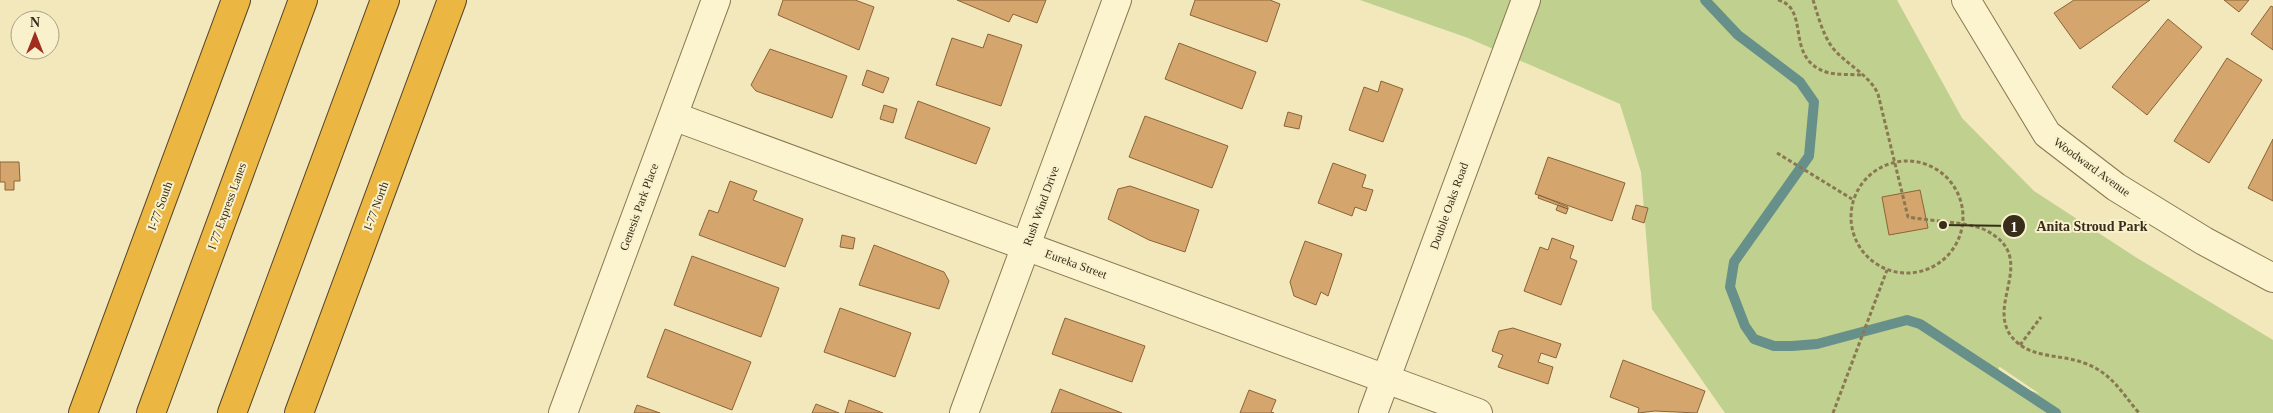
<svg xmlns="http://www.w3.org/2000/svg" width="2273" height="413" font-family="Georgia,serif">
<style>
.green{fill:#c0d08e;fill-rule:evenodd}
.lines{fill:none;stroke-linecap:round;stroke-linejoin:round}
.stream{stroke:#67908b;stroke-width:10}
.building{fill:#d4a56d;stroke:#8c6437}
.street-casing{stroke:#8a7853;stroke-width:30}
.highway-casing{stroke:#574429;stroke-width:30}
.path{stroke:#8a7853;stroke-width:3;stroke-dasharray:4 2.5;stroke-linecap:butt}
.street{stroke:#fcf4cf;stroke-width:28}
.highway{stroke:#ebb742;stroke-width:28}
.labels{text-anchor:middle;dominant-baseline:central;stroke-width:4;stroke-linejoin:round;paint-order:stroke}
.street-label{font-size:12px;fill:#382c1a;stroke:#f8f1cb}
.leader{fill:none;stroke:#382c1a;stroke-width:2}
.callout-dot{fill:#382c1a;stroke:#f8f1cb;stroke-width:2}
.mark-label{font-size:15px;text-anchor:middle;font-weight:bold;fill:#fff}
.callout-label{font-size:14px;text-anchor:middle;font-weight:bold;fill:#382c1a;stroke:#f8f1cb;stroke-width:4;stroke-linejoin:round;paint-order:stroke}
</style>
<rect width="100%" height="100%" fill="#f2e8bb"/>
<path class="green" d="M1360 0H1897L1962 118 2034 191 2137 258 2273 340V413H1725L1652 309 1641 172 1620 104 1468 38ZM1999 367H2000L2040 394 1995 379Z"/>
<g class="lines">
<path class="stream" d="M1705 0 1738 35 1800 82 1814 102 1809 156 1734 262 1730 287 1745 326 1754 339 1774 346H1792L1817 344 1907 320 1920 324 2056 413"/>
</g>
<path class="building" d="M783 0H855L874 7 859 50 778 15Z
M957 0H1046L1037 23 1013 14 1009 22Z
M1195 0H1270L1280 4 1267 42 1190 15Z
M2074 0H2150L2080 49 2054 13Z
M2224 0H2249L2239 12Z
M2271 6 2273 7V50L2251 34Z
M2168 19 2202 47 2147 115 2112 87Z
M988 34 1022 45 1001 106 936 85 952 38 983 48Z
M1179 43 1256 72 1242 109 1165 79Z
M770 49 847 76 832 118 756 91 751 85Z
M2227 58 2262 80 2209 163 2174 141Z
M867 70 889 78 883 93 862 85Z
M1381 81 1403 89 1383 142 1349 130 1364 87 1378 92Z
M918 101 990 128 976 164 905 138Z
M884 105 897 109 893 123 880 119Z
M1288 112 1302 116 1299 129 1284 126Z
M1145 116 1228 146 1212 188 1129 157Z
M2273 139V201L2248 188Z
M1548 157 1625 183 1612 221 1535 194Z
M0 162H19L20 181H14V190H5V182H0Z
M1333 163 1366 175 1362 187 1373 190 1366 211 1355 207 1352 216 1318 203Z
M730 181 757 191 753 200 803 219 785 267 699 235 709 210 718 213Z
M1130 186 1199 210 1185 252 1149 240 1108 219 1118 189Z
M1920 190 1928 228 1889 235 1882 197Z
M1539 195 1568 207V209L1538 198Z
M1558 205 1568 209 1566 214 1556 210Z
M1636 205 1648 208 1644 223 1632 219Z
M842 235 855 238 853 249 840 247Z
M1552 238 1574 246 1570 258 1577 261 1561 305 1524 291 1540 247 1548 250Z
M1305 241 1342 254 1328 296 1321 292 1316 305 1294 296 1290 282Z
M874 245 944 272 949 281 939 309 859 285Z
M692 256 779 288 761 337 674 305Z
M840 308 911 333 895 377 824 352Z
M1065 318 1145 346 1132 382 1052 354Z
M1513 328 1561 344 1556 358 1541 353 1538 362 1553 367 1548 384 1498 367 1503 355 1492 351 1499 331Z
M665 329 751 362 732 410 647 377Z
M1623 360 1705 391 1697 413 1655 411 1638 413 1639 408 1610 397Z
M1060 389 1122 413H1051Z
M1249 390 1276 400 1271 412 1274 413H1240Z
M849 400 883 413H845Z
M816 404 839 413H812Z
M637 405 660 413H634Z"/>
<g class="lines">
<g class="street-casing">
<path id="street" d="M1966 0 2047 134 2116 187 2204 241 2273 278
M673 116 1478 413
M563 413 716 0
M964 413 1117 0
M1373 413 1526 0"/>
</g>
<g class="highway-casing">
<path id="highway" d="M83 413 236 0
M151 413 303 0
M232 413 385 0
M299 413 452 0"/>
</g>
<path class="path" d="M1778 0C1809 8 1787 52 1819 69 1831 76 1848 74 1861 75
M1813 0C1818 15 1822 33 1832 47 1845 64 1869 74 1878 94L1908 217C1928 221 1967 222 1983 229 2046 258 1976 310 2019 344 2036 358 2064 355 2084 363 2112 373 2121 392 2139 413
M1777 153 1852 199
M1851 217a56 56 0 1 1 112 0a56 56 0 1 1-112 0Z
M2020 345 2041 317
M1833 413 1887 270"/>
<use href="#street" class="street"/>
<use href="#highway" class="highway"/>
</g>
<g class="labels">
<g class="street-label">
<text transform="translate(2092 167) rotate(36)">Woodward Avenue</text>
<text transform="translate(160 206) rotate(-70)">I-77 South</text>
<text transform="translate(227 206) rotate(-70)">I 77 Express Lanes</text>
<text transform="translate(376 206) rotate(-70)">I-77 North</text>
<text transform="translate(1041 206) rotate(-70)">Rush Wind Drive</text>
<text transform="translate(1449 206) rotate(-70)">Double Oaks Road</text>
<text transform="translate(639 207) rotate(-70)">Genesis Park Place</text>
<text transform="translate(1076 264) rotate(20)">Eureka Street</text>
</g>
</g>
<path class="leader" d="M1943 225L2014 226"/>
<g class="callout-dot">
<circle cx="1943" cy="225" r="5"/>
<circle cx="2014" cy="226" r="12"/>
</g>
<g class="mark-label">
<text x="2014" y="232">1</text>
</g>
<g class="callout-label">
<text x="2092" y="231">Anita Stroud Park</text>
</g>
<g transform="translate(35 35)"><circle r="24" fill="#f8f1cb" stroke="#aba284"/>
<path d="M0-4L9 19L0 12L-9 19Z" fill="#9f2e1e"/>
<text y="-8" font-size="14" font-weight="bold" text-anchor="middle" fill="#382c1a">N</text>
</g>
</svg>
